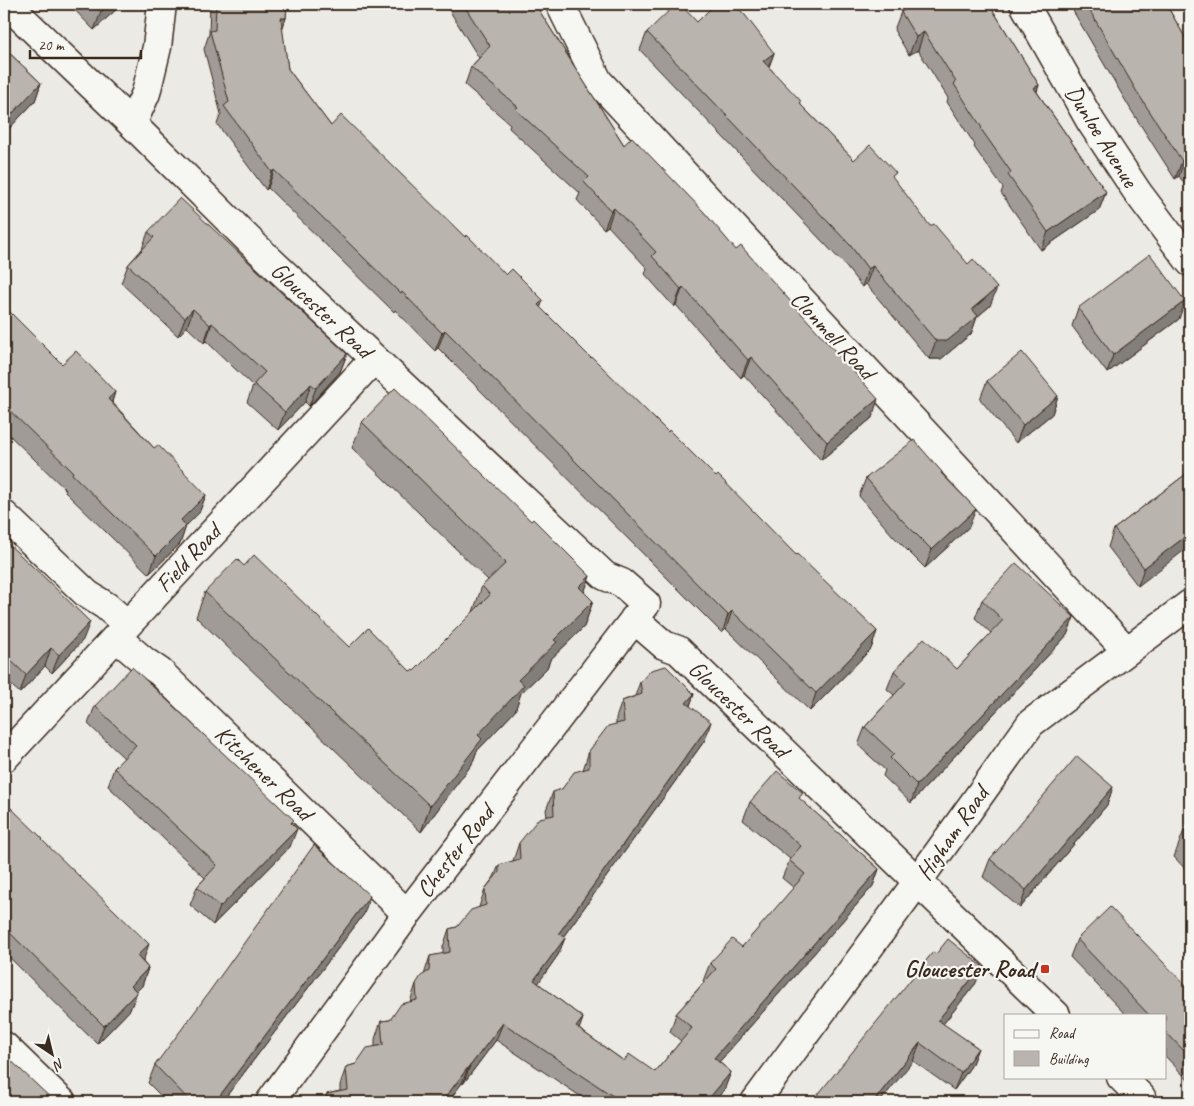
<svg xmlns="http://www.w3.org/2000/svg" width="1194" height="1106" font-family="Caveat,sans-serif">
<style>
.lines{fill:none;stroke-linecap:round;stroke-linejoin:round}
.minor-casing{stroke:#3b2a1e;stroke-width:31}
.minor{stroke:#f6f6f2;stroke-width:28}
.wall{fill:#a09b96;stroke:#3b2a1e}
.shaded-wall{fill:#827e7a;stroke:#3b2a1e}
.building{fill:#bab4ae;stroke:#3b2a1e}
.poi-dot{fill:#c8321e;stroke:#f6f6f2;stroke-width:2}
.labels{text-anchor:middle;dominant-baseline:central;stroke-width:4.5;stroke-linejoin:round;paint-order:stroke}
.street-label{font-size:24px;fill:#3b2a1e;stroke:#f6f6f2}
.poi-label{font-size:24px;font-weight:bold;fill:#3b2a1e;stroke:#f6f6f2;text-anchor:end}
</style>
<rect width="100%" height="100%" fill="#ebeae5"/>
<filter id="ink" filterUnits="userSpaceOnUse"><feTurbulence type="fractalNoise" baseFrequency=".02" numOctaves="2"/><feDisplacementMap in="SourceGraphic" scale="10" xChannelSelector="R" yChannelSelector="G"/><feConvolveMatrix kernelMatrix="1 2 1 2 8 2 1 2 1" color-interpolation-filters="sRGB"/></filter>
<g filter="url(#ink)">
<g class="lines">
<g class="minor-casing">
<path id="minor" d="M7 4 132 124 260 251 605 576 622 583 646 604 407 914 270 1102
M560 4 598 81 1127 651
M1024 4 1091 122 1138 193 1190 262
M132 124 146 93 157 47 162 4
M4 515 87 594 106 606 127 624
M634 619 664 645 678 650 1056 1015
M117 638 144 661 160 672 407 914
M4 758 374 359
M4 1046 62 1102
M1121 1077 1141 1097
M755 1102 918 881 1031 723 1190 604"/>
</g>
<use href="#minor" class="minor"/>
</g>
<path class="wall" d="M69 4H122L94 30Z
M210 4H287L286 18 282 29 288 69 331 126 465 237 540 308 591 358 796 555 877 631 871 649 810 711 726 629 722 633 438 348 435 351 395 310 394 312 268 188 266 190 217 124 221 114 204 49 209 34Z
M435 4H535L624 145 872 418 821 460 744 375 741 378 676 305 674 307 645 274 647 268 608 226 604 229 577 200 580 193 509 128 510 124 465 85 471 67 479 58 446 5 436 8Z
M899 4H989L1039 85 1037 92 1106 192 1099 210 1041 250 1001 193 1003 188 974 147 975 145 947 102 948 98 918 50 909 55 894 30 901 12 899 8 900 5Z
M1069 4H1166L1190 46V192L1179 176 1175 179 1131 110Z
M697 22 774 53 769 67 801 105 854 160 893 179 990 306 977 317 971 334 941 359H929L866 284 862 287 843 263 640 50 647 32Z
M4 48 41 83 35 101 4 134Z
M148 232 347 354 340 372 309 406 305 402 278 430 247 402 253 386 206 341 204 343 187 327 178 336 121 283 128 265 142 249Z
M4 306 62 364 115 392 112 402 154 448 206 495 199 513 186 526 180 544 149 574 65 492 66 490 4 430Z
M1078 308 1179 319 1107 373 1072 326Z
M987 381 1058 396 1052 414 1016 443 980 399Z
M362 422 531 521 590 576 584 592 593 601 584 627 550 660 547 668 521 693 515 711 477 751 472 764 421 832 196 617 205 592 244 566 349 647 410 671H414L473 612 482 586 488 580 352 448Z
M1190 471 1138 586 1108 547 1114 529Z
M942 472V474L969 527 925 568 893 536 859 496 866 478Z
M4 540 83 640 52 673 45 666 20 693 4 679Z
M982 600 1074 617 1067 635 911 803 883 776 885 770 858 745 865 727 894 695 887 689 894 671 957 669 991 633 975 618Z
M640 682 694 694 690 706 705 740 563 937 565 938 558 955 538 983 583 1018 579 1029 624 1061 655 1072 681 1041 670 1032 676 1014 704 982 703 981 710 963 742 947 794 888 782 878 790 859 743 820 750 802 801 800 879 869 873 886 719 1062 731 1072 724 1090 714 1102H589L496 1040 463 1084 462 1083 448 1102H324L327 1094 340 1091V1085L346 1067 356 1064 375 1046V1039L381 1021 390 1020 410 1002 416 984 424 975 430 956 443 954V947L449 929 457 927 479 907 485 889 494 877 499 865 513 861 519 843 547 816 546 810 553 792 562 789 583 770 589 751 616 724V718L622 701 635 696Z
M95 706 292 824 290 847 213 925 190 905 197 887 205 878 108 786 114 768 124 758 88 724Z
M1113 787 1107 805 1020 908 983 877 990 859Z
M4 811 42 841 143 962 148 968 142 986 137 991 130 1010 97 1044 4 952Z
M1190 821V874L1174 857 1186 825Z
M364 914 222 1102H167L148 1083 155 1065Z
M1077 939 1190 990V1079L1189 1081 1165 1056V1015H1126L1070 957Z
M933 952 976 983 943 1024 978 1048 971 1066 954 1090 913 1061Z"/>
<path class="shaded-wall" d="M110 4H122L94 30 101 12Z
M438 4H446V5L436 8Z
M281 18H286L280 36Z
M924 32 918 50 909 55 916 37Z
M774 53 767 71 763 61Z
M41 83 35 101 4 134 10 116Z
M1039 85 1032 103 1034 88Z
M1185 158 1179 176 1175 179 1182 161Z
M274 170 268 188 266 190 272 172Z
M1106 192 1099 210 1041 250 1048 232Z
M614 208 608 226 604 229 611 211Z
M873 266 866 284 862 287 868 269Z
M683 287 676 305 674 307 681 289Z
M997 288 990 306 977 317 971 334 941 359H929L936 341Z
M543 300 537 318 538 305Z
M1185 301 1179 319 1107 373 1113 355Z
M193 309 187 327 178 336 185 318Z
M212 323 206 341 204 343 210 325Z
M445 330 438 348 435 351 442 333Z
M347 354 340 372 309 406 316 388Z
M751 357 744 375 741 378 748 360Z
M311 384 305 402 278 430 285 412Z
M115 392 109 410 108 399Z
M1058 396 1052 414 1016 443 1023 425Z
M878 399 872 418 821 460 827 442Z
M206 495 199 513 174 538 181 520Z
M976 509 969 527 925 568 932 550Z
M186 526 180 544 149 574 156 556Z
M1190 533V546L1138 586 1144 568Z
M590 576 581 602 579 587Z
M593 601 584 627 550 660 547 668 521 693 515 711 477 751 472 764 421 832 430 806 478 735 518 680 554 640Z
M732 611 726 629 722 633 728 615Z
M1074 617 1067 635 911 803 917 785Z
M90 622 83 640 52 673 59 655Z
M877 631 871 649 810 711 816 693Z
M51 648 45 666 20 693 26 675Z
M694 694 688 711 686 703Z
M711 722 705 740 553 951 559 933Z
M1113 787 1107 805 1020 908 1026 890Z
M297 829 290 847 213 925 220 907Z
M879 869 873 886 707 1076 714 1058Z
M370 896 364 914 222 1102H215Z
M565 938 558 955 528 998 534 980Z
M149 944 143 962 137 956Z
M982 966 976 983 932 1038 938 1020Z
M148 968 142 986 124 1004 131 986Z
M137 992 130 1010 97 1044 104 1026Z
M583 1018 577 1036 576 1027Z
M503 1023 496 1040 463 1084 470 1066Z
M920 1043 913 1061 880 1102H873Z
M978 1048 971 1066 954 1090 961 1073Z
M469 1066 462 1083 448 1102H442Z
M731 1072 724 1090 714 1102H706Z"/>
<path class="building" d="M93 4H110L101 12Z
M216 4H287L286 18H281L288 69 331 126 341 115 465 237 467 235 506 275 512 269 543 300 538 305 591 358 592 357 668 432 669 430 716 477 718 475 796 555 797 554 877 631 816 693 732 611 728 615 445 330 442 333 402 292 401 294 274 170 272 172 224 106 229 102 210 31 215 30Z
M463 4H535L624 145 632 137 704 212 736 250 741 246 878 399 827 442 751 357 748 360 683 287 681 289 652 256 656 252 614 208 611 211 584 182 589 177 515 109 518 107 471 67 490 46Z
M676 4H680L697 22 715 4H734L745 15 774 53 763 61 800 100 801 105 854 160 870 145 896 173 892 176 930 226 934 224 968 264 973 259 997 288 972 309 978 316 947 341H936L873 266 868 269 850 245 647 32Z
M914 4H989L1039 85 1034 88 1106 192 1048 232 1008 175 1011 172 981 129 982 128 954 84 956 82 924 32 916 37 901 12Z
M1086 4H1166L1190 46V165L1185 158 1182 161 1137 92Z
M4 48 41 83 10 116 4 110Z
M180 198 347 354 316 388 311 384 285 412 254 384 265 372 212 323 210 325 193 309 185 318 128 265 154 237 148 232Z
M1150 254 1185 301 1113 355 1078 308Z
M4 306 62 364 76 351 115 392 108 399 154 448 158 445 206 495 181 520 186 526 156 556 72 474 73 472 4 405Z
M1022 352 1058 396 1023 425 987 381Z
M395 388 531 521 533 519 590 576 579 587 593 601 554 640 557 642 518 680 524 685 478 735 482 739 430 806 205 592 237 559 244 566 254 555 349 647 368 628 410 671 412 670 414 671 490 595 482 586 506 563 362 422Z
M914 440 942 472 941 473 976 509 932 550 900 518 866 478Z
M1190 471V533L1144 568 1114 529Z
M4 540 46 579 90 622 59 655 51 648 26 675 4 654Z
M1016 563 1074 617 917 785 890 758 894 754 865 727 906 682 894 671 924 638 957 669 1003 620 982 600Z
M666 666 694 694 686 703 711 722 559 933 565 938 534 980 583 1018 576 1027 624 1061 629 1054 655 1072 692 1028 676 1014 716 969 710 963 732 939 742 947 805 874 789 860 801 846 750 802 777 771 803 793 799 798 879 869 714 1058 731 1072 706 1102H622L503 1023 470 1066H469L442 1102H326L327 1094 348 1090 346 1067 356 1064 367 1048 383 1045 381 1021 390 1020 401 1004 417 1000 416 984 421 976 429 971 430 956 450 952 449 929 457 927 471 910 486 905 485 889 499 872V865L520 859 519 843 539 818 554 815 553 792 562 789 574 772 589 768V751L595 743 608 726 624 722 622 701 642 694 640 682 651 670Z
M132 667 294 820 291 823 297 829 220 907 197 887 217 865 114 768 136 745 95 706Z
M1077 756 1113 787 1026 890 990 859Z
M9 806 43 839 42 840 149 944 137 956 148 968 131 986 137 992 104 1026 4 927V811Z
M1190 821V829L1186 825Z
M314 845 370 896 215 1102H191L155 1065 199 1006Z
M1110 907 1190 990V1057L1165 1031V1015H1149L1077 939Z
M948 939 982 966 938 1020 978 1048 961 1073 920 1043 873 1102H812L933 952 936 954Z
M4 1054 55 1102H4Z
M1112 1094 1122 1102H1105Z"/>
</g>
<rect class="poi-dot" x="1040" y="964" width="10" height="10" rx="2.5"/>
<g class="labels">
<g class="street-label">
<text transform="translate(1102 136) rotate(58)">Dunloe Avenue</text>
<text transform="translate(322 310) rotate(43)">Gloucester Road</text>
<text transform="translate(833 335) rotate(47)">Clonmell Road</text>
<text transform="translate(188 558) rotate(-47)">Field Road</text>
<text transform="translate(739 709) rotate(44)">Gloucester Road</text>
<text transform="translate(264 773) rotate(44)">Kitchener Road</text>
<text transform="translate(952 833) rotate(-55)">Higham Road</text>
<text transform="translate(455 851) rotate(-52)">Chester Road</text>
</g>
<g class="poi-label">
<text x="1035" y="969">Gloucester Road</text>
</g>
</g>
<rect width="1194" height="1106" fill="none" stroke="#f6f6f2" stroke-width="20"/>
<rect x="10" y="10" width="1174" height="1086" fill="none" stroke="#3b2a1e" stroke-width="2" filter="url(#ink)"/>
<rect x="1004" y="1014" width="162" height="65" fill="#f6f6f2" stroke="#aba49d"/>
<rect x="1014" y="1030" width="25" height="8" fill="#f6f6f2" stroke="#aba49d"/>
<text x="1049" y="1038" font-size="15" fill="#3b2a1e">Road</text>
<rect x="1014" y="1051" width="25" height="15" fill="#bab4ae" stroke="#aba49d"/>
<text x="1049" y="1064" font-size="15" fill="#3b2a1e">Building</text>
<g transform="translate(52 1054) rotate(145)" stroke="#f6f6f2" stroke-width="4" paint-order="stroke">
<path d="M0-4L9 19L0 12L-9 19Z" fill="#3b2a1e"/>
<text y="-8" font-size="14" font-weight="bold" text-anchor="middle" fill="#3b2a1e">N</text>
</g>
<path d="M30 50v8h111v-8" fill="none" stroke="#3b2a1e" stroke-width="2.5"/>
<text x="38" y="50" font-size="15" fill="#3b2a1e" stroke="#f6f6f2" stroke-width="4" paint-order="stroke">20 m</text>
</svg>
